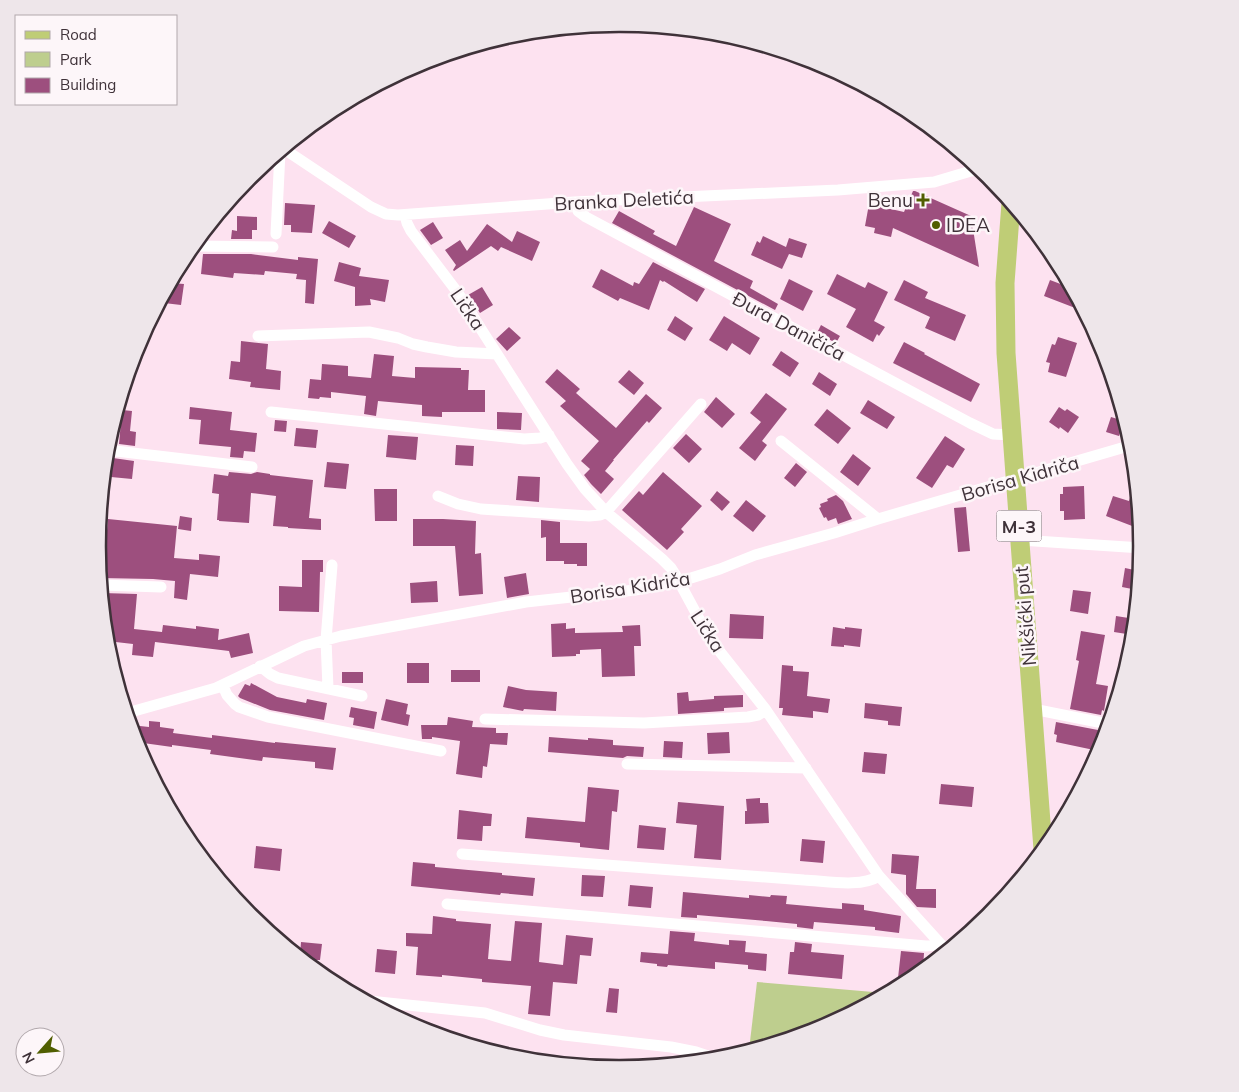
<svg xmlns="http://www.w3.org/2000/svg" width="1239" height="1092" font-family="Mulish,sans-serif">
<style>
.green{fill:#bece8e}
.building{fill:#9d4f7e}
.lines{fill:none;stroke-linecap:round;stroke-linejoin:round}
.street{stroke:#fff;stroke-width:11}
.primary{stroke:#bfcd76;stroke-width:19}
.poi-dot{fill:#505e00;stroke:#fdf6f9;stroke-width:2}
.labels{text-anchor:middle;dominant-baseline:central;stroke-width:5;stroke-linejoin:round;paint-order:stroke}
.shield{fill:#fdf6f9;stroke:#786d73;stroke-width:1}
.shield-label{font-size:18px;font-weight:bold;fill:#3f3239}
.street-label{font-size:19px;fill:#3f3239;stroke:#fdf6f9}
.poi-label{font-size:19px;fill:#3f3239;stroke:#fdf6f9;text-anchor:end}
.rim{fill:none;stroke:#3f3239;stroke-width:2.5}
</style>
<rect width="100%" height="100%" fill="#fde2f0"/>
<path class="green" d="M757 982 885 993 819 1029 749 1050Z"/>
<path class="building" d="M913 191H915L971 216 979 267 893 228 891 237 874 233 875 228 865 226 869 204 904 212Z
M285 203 315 205 312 233 291 232V225H284Z
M694 207 731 224 714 261 753 281 750 288 778 304 775 310 612 223 619 211 655 231 653 234 676 246Z
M237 216 257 217V230H252V239H231L232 230 237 231Z
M329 221 356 236 349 248 322 233Z
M433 222 443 238 431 245 420 230Z
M487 224 512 242 517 231 540 242 532 261 501 247 498 251 491 246 454 271 453 270 456 265 445 250 460 240 467 251Z
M763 236 786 247 789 238 807 244 802 258 789 254 782 269 751 255 757 241 760 243Z
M203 254H251L298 260V257L318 259 314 304 305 303 306 280 296 279 297 274 265 271 264 275 234 273 233 278 201 274Z
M339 262 361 268 359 276 389 280 385 302 370 299 371 305 355 306V287L334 281Z
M653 262 705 289 697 302 664 281 663 282 660 280 649 310 620 298 618 301 592 287 601 269 633 286 634 282 639 284Z
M837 274 865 288 868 282 888 292 874 321 885 327 879 336 877 334 873 342 846 327 856 309 827 294Z
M789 279 813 291 803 311 780 299Z
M904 280 928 292 925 298 966 315 955 341 925 328 930 317 894 300Z
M1050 280 1071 288 1083 311 1044 296Z
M171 283 184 284 181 305 164 303 165 294Z
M482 287 493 305 480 313 468 295Z
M675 316 693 328 685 341 667 330Z
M724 316 760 338 750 355 732 343 727 351 709 340Z
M821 325 840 336 836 343 817 333Z
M509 327 521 338 507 351 496 339Z
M1058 337 1077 343 1066 377 1048 372 1050 363 1046 362 1052 344 1055 345Z
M241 341 268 344 266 369 281 371 280 390 250 387 251 382 229 379 231 361 240 362Z
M904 342 925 353 924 354 980 384 971 402 893 363Z
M781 351 799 363 790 377 772 365Z
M374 354 394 356 392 376 415 378V367L461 368V370H469L468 390H485V412H442V417L422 416V405L378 401 376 416 364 414 366 396 331 392V398L320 397 319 399 308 398 310 379 321 380 322 364 348 366V376L371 378Z
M557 369 580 389 576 393 616 428 646 394 662 408 649 423 647 421 613 460H614L605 471 614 479 601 494 591 484 584 475 590 469 581 461 599 441 560 406 566 401 545 382Z
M629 370 644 383 634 395 618 382Z
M819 372 837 384 830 396 812 384Z
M766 393 787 409 762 441 767 445 755 461 739 448 761 422 750 413Z
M716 397 735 414 722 428 704 412Z
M868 400 895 417 887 429 860 413Z
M190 407 232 412 230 430 257 433 255 452 244 451 243 458 230 457 231 447 199 444 201 420 189 419Z
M1059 407 1065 411 1067 409 1079 417 1068 433 1060 427 1059 429 1049 422Z
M827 409 851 428 838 444 814 425Z
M122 410 132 411 130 431 136 432 135 446 119 444Z
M497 412 522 413 521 430 497 429Z
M1111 417 1124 421 1119 436 1106 432Z
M275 420 287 421 286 432 274 431Z
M296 428 318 430 316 448 294 446Z
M686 434 702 449 689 463 673 448Z
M388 435 418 437 416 460 386 457Z
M945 436 965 449 953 468 947 465 932 488 916 478Z
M456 445 474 446 473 466 455 465Z
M853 454 871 468 858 486 840 472Z
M113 458 134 461 132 479 111 477Z
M327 462 349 464 346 489 324 487Z
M796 463 807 472 795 487 784 478Z
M229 472 251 474 257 472 270 474V475L313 480 309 518 321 519V530L288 528V527L273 526 276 496 251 493 249 523 219 521V520H217L219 494 212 493 214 474 228 476Z
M663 472 702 506 681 529 684 532 667 550 622 510 639 491 643 495Z
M518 476 540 477 539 502 516 500Z
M1135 481 1140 529 1106 516 1113 496 1129 501Z
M1084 486 1085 519 1064 520V511H1060V494H1063V487Z
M374 489H397V521H375Z
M717 491 730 502 722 511 710 500Z
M836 495 843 501 852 519 838 524 836 518 828 521 826 517 824 518 819 508 821 507 820 504 828 501 827 499Z
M746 500 766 516 753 532 733 516Z
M966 507 970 551 958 552 954 508Z
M180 516 192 518 191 531 178 529Z
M108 519 177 526 174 558 199 560V554L220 556 218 577 190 574 187 600 174 598 175 581 153 579 100 578 99 568 101 554H105Z
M413 519H443L476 521 475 554 481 553 483 594 459 596 455 546H413Z
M541 520 560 522V543H587V566H577V564H564V561H546V537L541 538Z
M302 560H323V572H320L319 612 279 611V586L302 587Z
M1125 568 1139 571 1137 590 1122 587Z
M526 573 529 594 507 598 504 577Z
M437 581 438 602 411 603 410 583Z
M1073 590 1091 592 1088 614 1070 611Z
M102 593 137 594 134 629 162 632 163 625 196 629V626L219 629 218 640 249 633 253 653 231 658 229 651 155 642 153 657 132 655 133 644 107 641Z
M730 614 764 616 763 639 729 638Z
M1116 616 1135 619 1133 635 1114 632Z
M566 623V629L575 628V633L623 632 622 626 640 625 641 646H634L635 676 602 677 601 649 580 650V654H576V656L552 657 551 624Z
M833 627 845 629V627L862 629 860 647 844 645V647L831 646Z
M1081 631 1105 635 1096 684 1108 686 1104 711 1102 710 1101 715 1070 709 1079 661 1076 660Z
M407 663H429V683H407Z
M782 665 793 666V671L809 672 807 696 830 699 828 713 813 711V718L782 715 783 708H779Z
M451 670H480V682H451Z
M342 672H363V683H342Z
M251 683 277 697 306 703 307 699 327 703 324 720 270 710 240 698 238 696 245 684 250 686Z
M508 686 526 690 557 692 556 711 524 709 523 711 503 707Z
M688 692 689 701 714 699V696L743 695V707L724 708V711L678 714 677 693Z
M386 699 408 704 406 714 410 715 408 726 381 720Z
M865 703 902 707 900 726 888 725V721L864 718Z
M351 707 377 712 374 729 353 725 354 718 349 717Z
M448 717 473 721 472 727 496 728V733H508L507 745 490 744 487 767 483 766 482 778 456 774 460 741 432 737V739H422L421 725H447Z
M149 721 160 722V727L174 729 173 733 212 738V735L275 743V742L336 748 333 770 315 768V762L263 757 262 761 210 754 211 750 172 745V747L136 742 131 725 149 727Z
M1056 722 1098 730 1094 750 1056 742 1057 735 1054 734Z
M729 732 730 753 708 754 707 733Z
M549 737 588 740V738L613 740V745L644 747 643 757 627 756 623 758 548 752Z
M664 741 683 742 682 758 663 757Z
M864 752 887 754 885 774 862 772Z
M941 784 974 787 972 807 939 804Z
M588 787 619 790 617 812 612 811 609 850 580 847V843L525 838 527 817 585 822Z
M760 798V803H768L769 823 745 824V811H747L746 799Z
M678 802 724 806 721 860 694 858 697 825 676 823Z
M459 810 492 814 491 826H483L482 841 457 839Z
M639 825 666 828 664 850 637 848Z
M802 839 825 841 823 863 800 861Z
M256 846 282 849 280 871 254 868Z
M892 854 919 856 916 889H936V908L917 907 906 894V875L891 873Z
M413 862 435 864V867L502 873V875L535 878 533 896 501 893 500 895 411 886Z
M582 875 605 876 603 897 581 896Z
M630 885 653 887 651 908 628 906Z
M683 892 749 898V895L770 897 771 895 787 896 786 904 829 908 842 909V903L864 905V910L901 916 899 933 875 930V927L814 922 813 929 797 927V924L766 921 697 915V918L681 917Z
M433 916 456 919V921L491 924 488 959 511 961 515 921 542 923 539 962 563 965 566 935 593 938 591 956 580 955 577 984 553 982 550 1016 528 1014 531 986 482 982V979L442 975V977L416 975 418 947 406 946V933L432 934Z
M670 931 695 933 694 941 729 945V940L746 941 745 952 767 954 766 971 748 969V965L715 962V969L668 965 667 967 657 966V964L640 962 641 952 668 954Z
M301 942 322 944 320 960H311L310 965 300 956Z
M795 942 812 944 811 952 844 955 842 979 788 974 790 952H794Z
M377 949 397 951 395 974 375 972Z
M901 951 924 953 923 969 909 980 897 987Z
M609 988 619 989 617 1013 606 1012Z"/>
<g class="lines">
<path class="street" d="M284 149 371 207 386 214 398 215 574 202 838 190 934 182 971 171 981 170
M574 202 578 211 586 217 970 423 993 434 1012 435
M405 215 407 223 411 231 458 293 567 464 585 489 606 512 662 559 671 568 676 576 703 626 713 643 766 710 879 876 946 950
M276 234 280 152
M193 246 273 247
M258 336 369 332 398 338 413 344 427 347 456 352 497 354
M271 412 524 439 540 438 549 435
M781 441 878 519
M107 450 252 467
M438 496 458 504 481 509 589 516 600 515 606 512 701 404
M1020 540 1142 548
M101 585 161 587
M260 666 270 674 278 678 362 696
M223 686 227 695 235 704 239 707 268 717 441 751
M328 688 326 640 332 565
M1033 709 1108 724
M127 713 216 688 304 646 341 636 526 602 635 590 671 583 691 578 720 569 755 555 834 533 878 519 1132 445
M485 719 644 723 748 717 758 715 766 710
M627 764 806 768
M462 854 804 880C827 881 860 888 879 876
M447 904 926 946 935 945 939 943
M369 1001 485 1013 540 1030 564 1035 671 1047 696 1052 717 1059"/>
<path class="primary" d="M1011 203 1005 283 1006 353 1021 556 1043 849"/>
</g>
<g class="poi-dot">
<path d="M920.5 192.5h5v5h5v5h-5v5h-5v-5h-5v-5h5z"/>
<circle cx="936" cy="225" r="5"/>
</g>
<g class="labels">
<rect class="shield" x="996.5" y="510.5" width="45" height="31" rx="4"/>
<g class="shield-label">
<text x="1019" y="526">M-3</text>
</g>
<g class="street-label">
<text transform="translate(624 200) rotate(-3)">Branka Deletića</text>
<text transform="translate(468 309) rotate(56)">Lička</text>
<text transform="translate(789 326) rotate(28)">Đura Daničića</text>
<text transform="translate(1020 478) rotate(-16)">Borisa Kidriča</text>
<text transform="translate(630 587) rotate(-9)">Borisa Kidriča</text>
<text transform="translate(1025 616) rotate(-95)">Nikšićki put</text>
<text transform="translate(708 631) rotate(57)">Lička</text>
</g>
<g class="poi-label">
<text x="913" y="200">Benu</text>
<text x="946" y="225" text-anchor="start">IDEA</text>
</g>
</g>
<path d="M0 0H1239V1092H0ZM619 32H620A513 513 0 0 1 1133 545V547A513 513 0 0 1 620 1060H619A513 513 0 0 1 106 547V545A513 513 0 0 1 619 32Z" fill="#eee6ea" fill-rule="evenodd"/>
<path class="rim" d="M619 32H620A513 513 0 0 1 1133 545V547A513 513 0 0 1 620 1060H619A513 513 0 0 1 106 547V545A513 513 0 0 1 619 32Z"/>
<rect x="15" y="15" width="162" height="90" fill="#fdf6f9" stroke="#b1a8ac"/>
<rect x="25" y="31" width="25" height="8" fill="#bfcd76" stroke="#b1a8ac"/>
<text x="60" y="40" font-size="15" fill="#3f3239">Road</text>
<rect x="25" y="52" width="25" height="15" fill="#bece8e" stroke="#b1a8ac"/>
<text x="60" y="65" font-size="15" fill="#3f3239">Park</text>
<rect x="25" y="78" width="25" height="15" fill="#9d4f7e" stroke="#b1a8ac"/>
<text x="60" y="90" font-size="15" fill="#3f3239">Building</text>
<g transform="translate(40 1052) rotate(243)"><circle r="24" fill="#fdf6f9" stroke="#b1a8ac"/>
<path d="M0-4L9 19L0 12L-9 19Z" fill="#505e00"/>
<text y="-8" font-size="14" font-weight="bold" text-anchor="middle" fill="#3f3239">N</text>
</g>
</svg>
